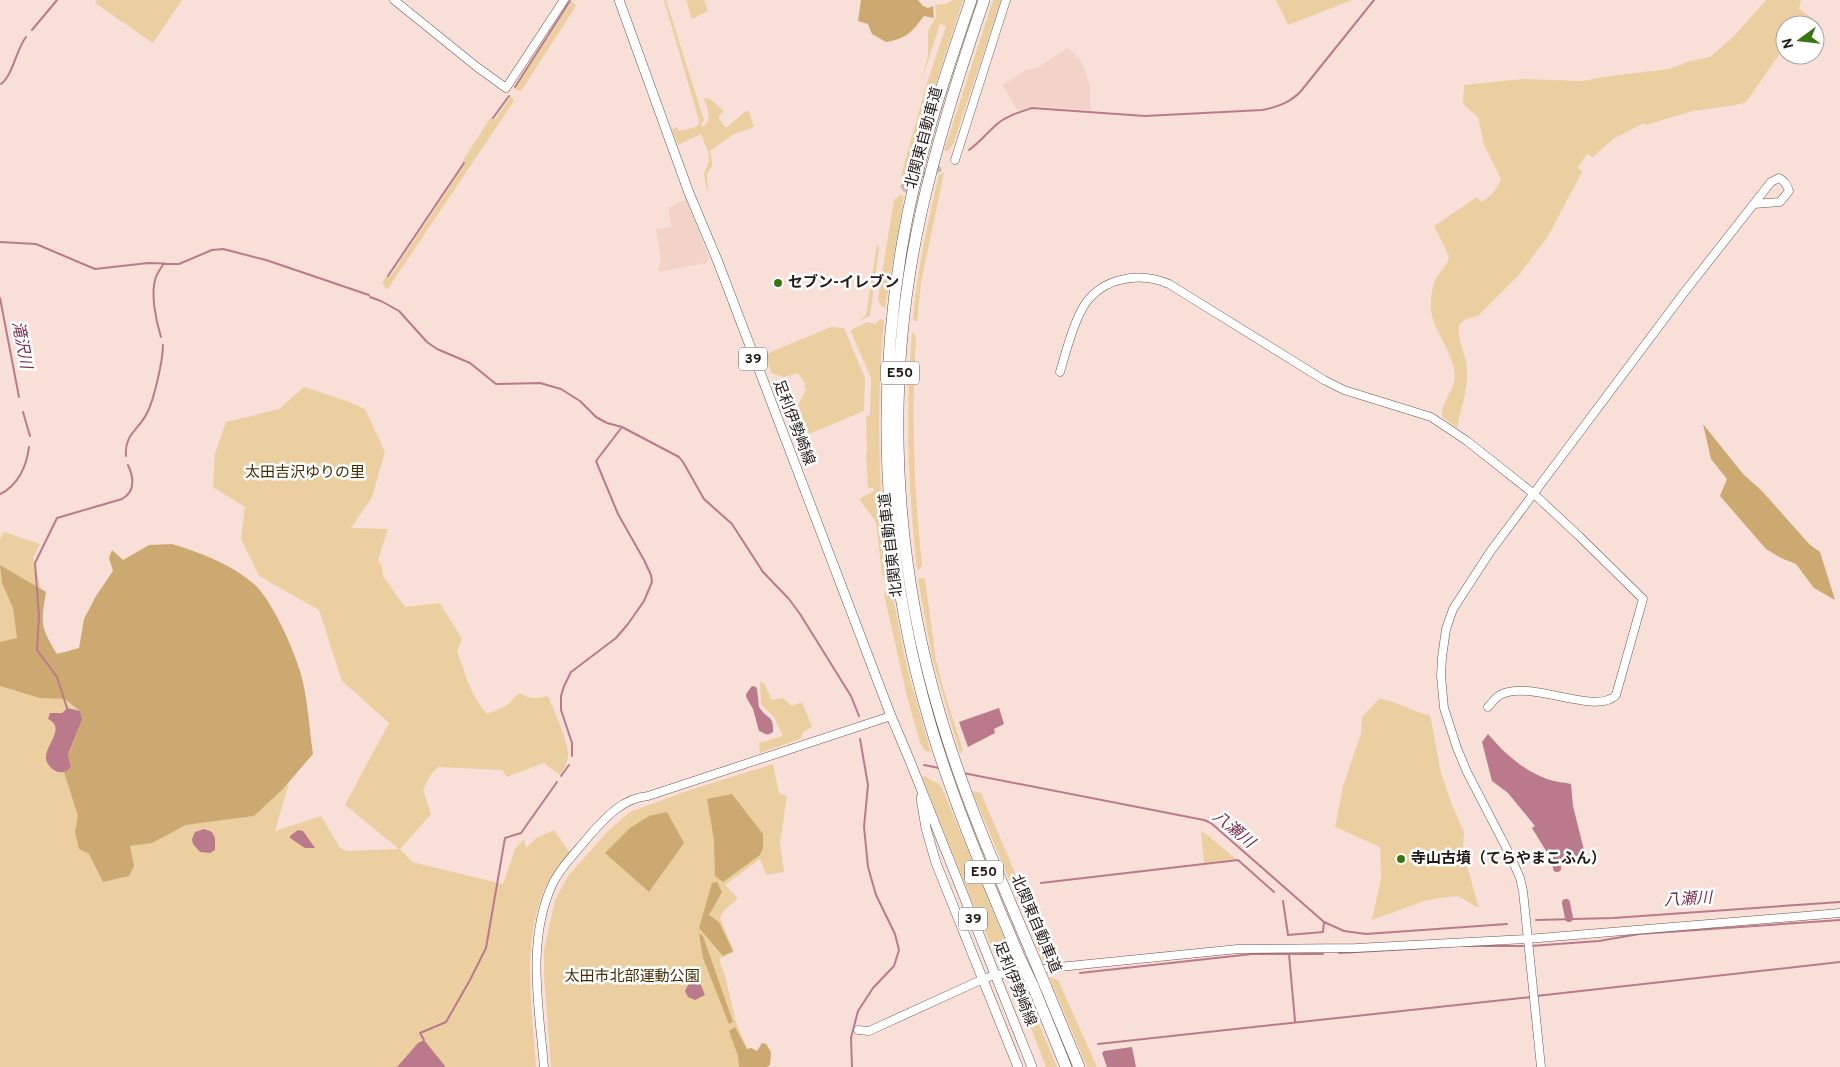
<svg xmlns="http://www.w3.org/2000/svg" width="1840" height="1067" font-family="Overpass,'Noto Sans JP',sans-serif">
<style>
.built{fill:#f3d3c8}
.green{fill:#eccfa1}
.forest{fill:#cca970}
.water{fill:#bb7a8c}
.lines{fill:none;stroke-linecap:round;stroke-linejoin:round}
.stream{stroke:#bb7a8c;stroke-width:2}
.canal{stroke:#bb7a8c;stroke-width:8}
.minor-tunnel{stroke:#cdb8b1;stroke-width:8;stroke-dasharray:8 4;stroke-linecap:butt}
.minor-casing{stroke:#6a5750;stroke-width:9}
.major-casing{stroke:#6a5750;stroke-width:10}
.highway-casing{stroke:#6a5750;stroke-width:12}
.minor{stroke:#fff;stroke-width:8}
.major{stroke:#fff;stroke-width:9}
.highway{stroke:#fff;stroke-width:11}
.highway-bridge-casing{stroke:#6a5750;stroke-width:12;stroke-linecap:butt}
.highway-bridge{stroke:#fff;stroke-width:11}
.poi-dot{fill:#387612;stroke:#fff;stroke-width:2}
.labels{text-anchor:middle;dominant-baseline:central;stroke-width:5;stroke-linejoin:round;paint-order:stroke}
.shield{fill:#fff;stroke:#645f5d;stroke-width:1}
.shield-label{font-size:14px;font-weight:bold;fill:#221a17}
.street-label{font-size:15px;fill:#221a17;stroke:#fff}
.poi-label{font-size:15px;font-weight:bold;fill:#221a17;stroke:#fff;text-anchor:start}
.park-label{font-size:15px;fill:#452d00;stroke:#fff}
.water-label{font-size:16px;font-style:italic;fill:#7d2d48;stroke:#fff}
</style>
<rect width="100%" height="100%" fill="#f8e0d8"/>
<path class="built" d="M1068 48 1080 59 1090 84V110L1033 106 1018 111 1002 85 1026 70 1037 68Z
M686 199 709 259 707 263 658 272 661 262 656 229 671 227 669 213 670 207Z"/>
<path class="green" d="M97 0H182L153 43 95 3Z
M664 0H666L704 120 701 124 702 127C714 120 707 109 704 98L710 99 724 111 718 117 726 128 746 111H749L754 127 734 134 710 151 712 161V166L707 174 708 189 707 191 704 174 709 161 708 151 701 134 678 145 672 129 677 127 679 131 695 127 699 124V121Z
M686 0H704L708 11 692 19Z
M953 0H963L929 105 910 172 902 177 901 176 926 86 946 26 940 24 921 83 928 55V31L936 17 935 5 945 4Z
M993 0H1001L954 142 948 151H944Z
M1276 0H1352L1288 25Z
M1766 0H1801L1799 9 1812 18 1811 25H1785V46L1746 102 1736 105 1693 111 1646 125 1644 123 1613 139 1593 157 1587 154 1578 167 1582 172 1548 236 1518 276 1478 316 1466 319 1460 324C1455 340 1467 354 1467 370 1468 389 1461 409 1457 428L1442 416C1441 402 1455 390 1455 376 1455 355 1432 328 1431 310 1431 302 1431 290 1434 283 1437 273 1448 267 1449 256L1434 226 1477 197 1481 202C1492 196 1496 190 1501 179L1484 145 1478 117 1464 105 1463 101 1464 85 1523 79 1582 81 1610 76 1669 69 1690 61 1710 57 1734 36Z
M572 1 576 6 521 91 515 89Z
M511 96 514 101 387 290 382 283 387 275 390 277 465 164 462 162 491 117 496 119Z
M944 173 921 282 917 322 913 319C917 270 928 222 939 174Z
M900 195 904 196 885 308 881 306 878 299 894 200Z
M877 244 879 248 870 316 859 321 866 315Z
M880 319 884 320C876 405 878 491 889 576L886 577 882 575 876 522 859 499 874 491 873 488H868L866 453 867 451 866 416 870 415 871 378 851 332V330L867 322 875 324Z
M831 327 844 328 865 378 864 411 809 434 798 405 806 390 804 385 805 384 798 373 784 377 771 373 766 354Z
M912 333H914L916 338C911 415 914 489 922 565L920 569H917C908 490 905 412 912 333Z
M304 387 347 401 365 409 385 452 372 497 351 528 388 529 378 560 382 566 383 576 405 607 440 603 462 639 457 651C465 673 471 697 487 714L506 706 519 693C530 699 536 699 548 696 554 711 567 737 568 753 569 760 564 769 560 775L544 763 507 777 502 770 438 767 431 774 423 790 431 814 400 849 412 862 503 884 515 849 524 839 526 848 536 838 554 830 570 853C565 858 559 864 555 870 518 928 532 1003 536 1067H0V540L4 532 40 544 33 558 42 592 39 644 72 675 152 843 186 825 254 816 289 783 275 831 321 816 340 848 347 851 399 849 345 805 389 723 342 681 319 610 259 576 241 539 245 507 213 487 215 453 226 422 279 409Z
M922 578 925 579 936 660 946 698 963 750 960 754 932 657 918 579Z
M887 588H891L907 668 931 753 925 751 920 743 907 696 884 594Z
M760 682 764 683 772 700 783 698 792 706 802 702 812 727 803 732 800 739 760 753 759 743 783 736 774 717 761 704Z
M1379 699C1398 700 1412 713 1430 715L1441 773 1452 805 1464 832 1463 847 1466 862 1479 908 1458 896 1439 898 1424 901 1372 920 1381 879 1380 848 1378 846 1335 827 1343 786 1361 734 1362 717Z
M773 764 779 793 787 796 780 843 784 872 766 875 760 859 725 885 738 898 724 911 720 918 734 952 719 959 725 976 736 1022 747 1049 750 1067H551L544 976V950L555 900 568 876 609 830 630 812 684 792Z
M924 776 939 784 942 788 1012 957 1007 961 1011 964 1000 962 997 958 976 911 922 777Z
M972 791 981 793 1047 948 1048 956 1047 960 1043 961 1039 956 1040 953Z
M1201 831 1206 834 1236 859 1204 863Z
M1049 977 1058 980 1097 1067H1087Z
M1023 980 1024 988 1057 1067H1046L1017 992 1018 983Z"/>
<path class="forest" d="M861 0H918L923 6 928 8 933 6 934 18 924 16C912 32 906 39 886 42L872 34 868 24 858 21Z
M1703 424 1743 474 1762 491 1810 545 1820 552 1835 600 1814 588 1796 564 1781 558 1766 549 1720 496 1727 479 1711 459Z
M172 544C201 553 231 564 254 584 272 600 293 648 300 671 308 698 309 727 313 754L282 790 254 816 186 825 152 843 130 846 134 866 129 876 103 882 89 854 79 849 75 832 78 816 64 772 71 767 68 756 82 720 80 711 65 699 40 698 0 686V642L17 638 13 608 2 583 0 565 46 592C41 624 40 626 57 654L79 648 84 619 96 596 113 571 109 558 112 550 123 560 149 545Z
M732 794 763 834V848L760 855 723 882 715 876 714 840 707 799Z
M667 812 684 843 649 892 605 853 630 828 649 816Z
M717 882 722 892 709 915 719 922 733 951 723 956 699 928 712 883Z
M699 933 703 936 733 1022 729 1024 703 958Z
M735 1027 747 1049 751 1048 757 1051 762 1043 766 1044 771 1052 770 1065 767 1067H739L738 1056 729 1031Z"/>
<path class="water" d="M752 686 756 687 757 689 759 707C767 720 774 714 773 732 766 737 765 733 759 731L753 709 746 697V694Z
M67 708 80 711 82 720 69 752 68 756 71 767C69 769 67 771 64 772 56 774 47 766 46 759 44 746 67 728 48 719L50 713H62Z
M999 708 1004 724 994 729 995 733 968 747 959 722Z
M1488 734C1504 753 1524 771 1547 779 1555 782 1563 782 1571 784L1573 806 1585 854 1560 860 1559 857 1551 859 1532 828 1535 826 1508 793 1492 781 1482 742Z
M204 829 212 832 215 838V850L210 853 200 852 193 844 192 839 195 832Z
M298 830 303 831 315 848H305L290 838V836Z
M695 981 700 983 705 995 695 1000 688 997 685 991 688 985Z
M424 1040 445 1066V1067H397L418 1043Z
M1132 1047 1136 1067H1107L1102 1053 1104 1051Z"/>
<g class="lines">
<path class="stream" d="M32 30 57 0
M1 84C13 75 16 50 26 37
M515 87 570 1
M493 118 509 96
M969 150C979 143 987 133 996 125 1006 116 1020 112 1032 108L1145 116 1262 110C1277 107 1290 103 1301 91L1374 0
M0 242 36 244 95 269 148 263 179 264 212 250 223 249 266 260 369 295
M388 276 464 163
M370 297 381 301 399 311 427 342 437 349 470 363 496 384 540 383 561 389 580 401 596 417 607 423 622 427 679 457 683 462 704 499 732 524 763 572 789 599 800 614 851 696 859 716
M0 298 19 397
M161 337C156 321 150 293 156 277 158 272 161 268 164 263
M23 412 30 436
M126 456C124 434 139 430 147 413 154 400 163 360 163 345
M0 494C18 486 27 465 29 447
M67 708 57 677 37 650 39 616 35 563 57 518 122 499C136 491 134 478 128 465
M572 756V743L561 710V696L564 686 571 672 616 638 628 624 644 601 652 582 651 575 644 560 618 514 596 461 622 427
M924 765 939 768
M963 773 1204 820 1211 823 1324 922 1344 931 1366 934 1507 924
M561 776 569 765
M1041 883 1238 860 1274 892
M1283 901 1288 935 1323 932 1324 922
M1536 920 1613 918 1840 902
M1456 946H1526
M1531 946 1599 941 1639 934 1840 920
M1339 953 1444 947
M1289 954 1295 1021
M1080 973 1252 954H1323
M1536 996 1840 962
M424 1040 420 1033 446 1022 470 980 486 948 505 838 521 833 557 782
M1098 1044 1531 997
M852 1067 851 1038 858 1011 873 988 894 966 899 950 895 934 876 895 868 867 864 827 868 785 860 739"/>
<path class="canal" d="M1555 858 1557 868
M1566 903 1569 918"/>
<path class="minor-tunnel" d="M902 189 942 166"/>
<g class="minor-casing">
<path id="minor" d="M394 0 477 67 506 88 564 0
M955 160 1006 0
M1060 372C1066 352 1071 331 1080 313 1096 279 1136 270 1169 284L1324 380 1344 390 1431 417 1467 441 1534 494 1579 536 1643 599 1616 695C1597 716 1532 680 1502 694 1496 696 1492 703 1488 707
M858 1030 869 1031 983 979 995 975 1059 967 1238 949 1356 948 1527 939 1840 913
M544 1067C539 1007 526 940 553 883 562 865 578 850 590 835 606 817 623 798 648 796L891 716
M1541 1067 1523 891 1520 878 1510 855 1467 772 1457 748 1444 708 1441 676 1442 657 1446 629 1453 609 1490 552 1683 294 1771 182 1779 178C1785 181 1787 185 1789 191L1780 202 1754 204"/>
</g>
<g class="major-casing">
<path id="major" d="M619 0 689 193 718 262 891 716 910 761 1032 1067
M921 798 926 828 936 863 1018 1067"/>
</g>
<g class="highway-casing">
<path id="highway" d="M971 0C947 70 923 141 908 213 874 382 881 558 930 723 953 802 986 878 1018 954
M984 0C960 70 937 141 921 213 884 379 892 556 941 718 965 799 999 876 1032 954
M1045 985 1079 1067
M1033 986 1066 1067"/>
</g>
<use href="#minor" class="minor"/>
<use href="#major" class="major"/>
<use href="#highway" class="highway"/>
<g class="highway-bridge-casing">
<path id="highway-bridge" d="M1018 954 1033 986
M1032 954 1045 985"/>
</g>
<use href="#highway-bridge" class="highway-bridge"/>
</g>
<g class="poi-dot">
<circle cx="778" cy="283" r="5"/>
<circle cx="1401" cy="859" r="5"/>
</g>
<g class="labels">
<g class="shield">
<rect x="739" y="347.5" width="28" height="23" rx="4"/>
<rect x="881" y="361.5" width="38" height="23" rx="4"/>
<rect x="965" y="860.5" width="38" height="23" rx="4"/>
<rect x="959" y="907.5" width="28" height="23" rx="4"/>
</g>
<g class="shield-label">
<text x="753" y="359">39</text>
<text x="900" y="373">E50</text>
<text x="984" y="872">E50</text>
<text x="973" y="919">39</text>
</g>
<g class="street-label">
<text transform="translate(925 138) rotate(-75)">北関東自動車道</text>
<text transform="translate(793 423) rotate(69)">足利伊勢崎線</text>
<text transform="translate(892 545) rotate(-97)">北関東自動車道</text>
<text transform="translate(1035 924) rotate(67)">北関東自動車道</text>
<text transform="translate(1014 984) rotate(68)">足利伊勢崎線</text>
</g>
<g class="poi-label">
<text x="788" y="283">セブン-イレブン</text>
<text x="1411" y="859">寺山古墳（てらやまこふん）</text>
</g>
<g class="park-label">
<text x="305" y="473">太田吉沢ゆりの里</text>
<text x="632" y="977">太田市北部運動公園</text>
</g>
<g class="water-label">
<text transform="translate(21 345) rotate(79)">滝沢川</text>
<text transform="translate(1233 830) rotate(39)">八瀬川</text>
<text transform="translate(1688 900) rotate(-3)">八瀬川</text>
</g>
</g>
<g transform="translate(1800 40) rotate(255)"><circle r="24" fill="#ffffff" stroke="#a7a3a2"/>
<path d="M0-4L9 19L0 12L-9 19Z" fill="#387612"/>
<text y="-8" font-size="14" font-weight="bold" text-anchor="middle" fill="#221a17">N</text>
</g>
</svg>
